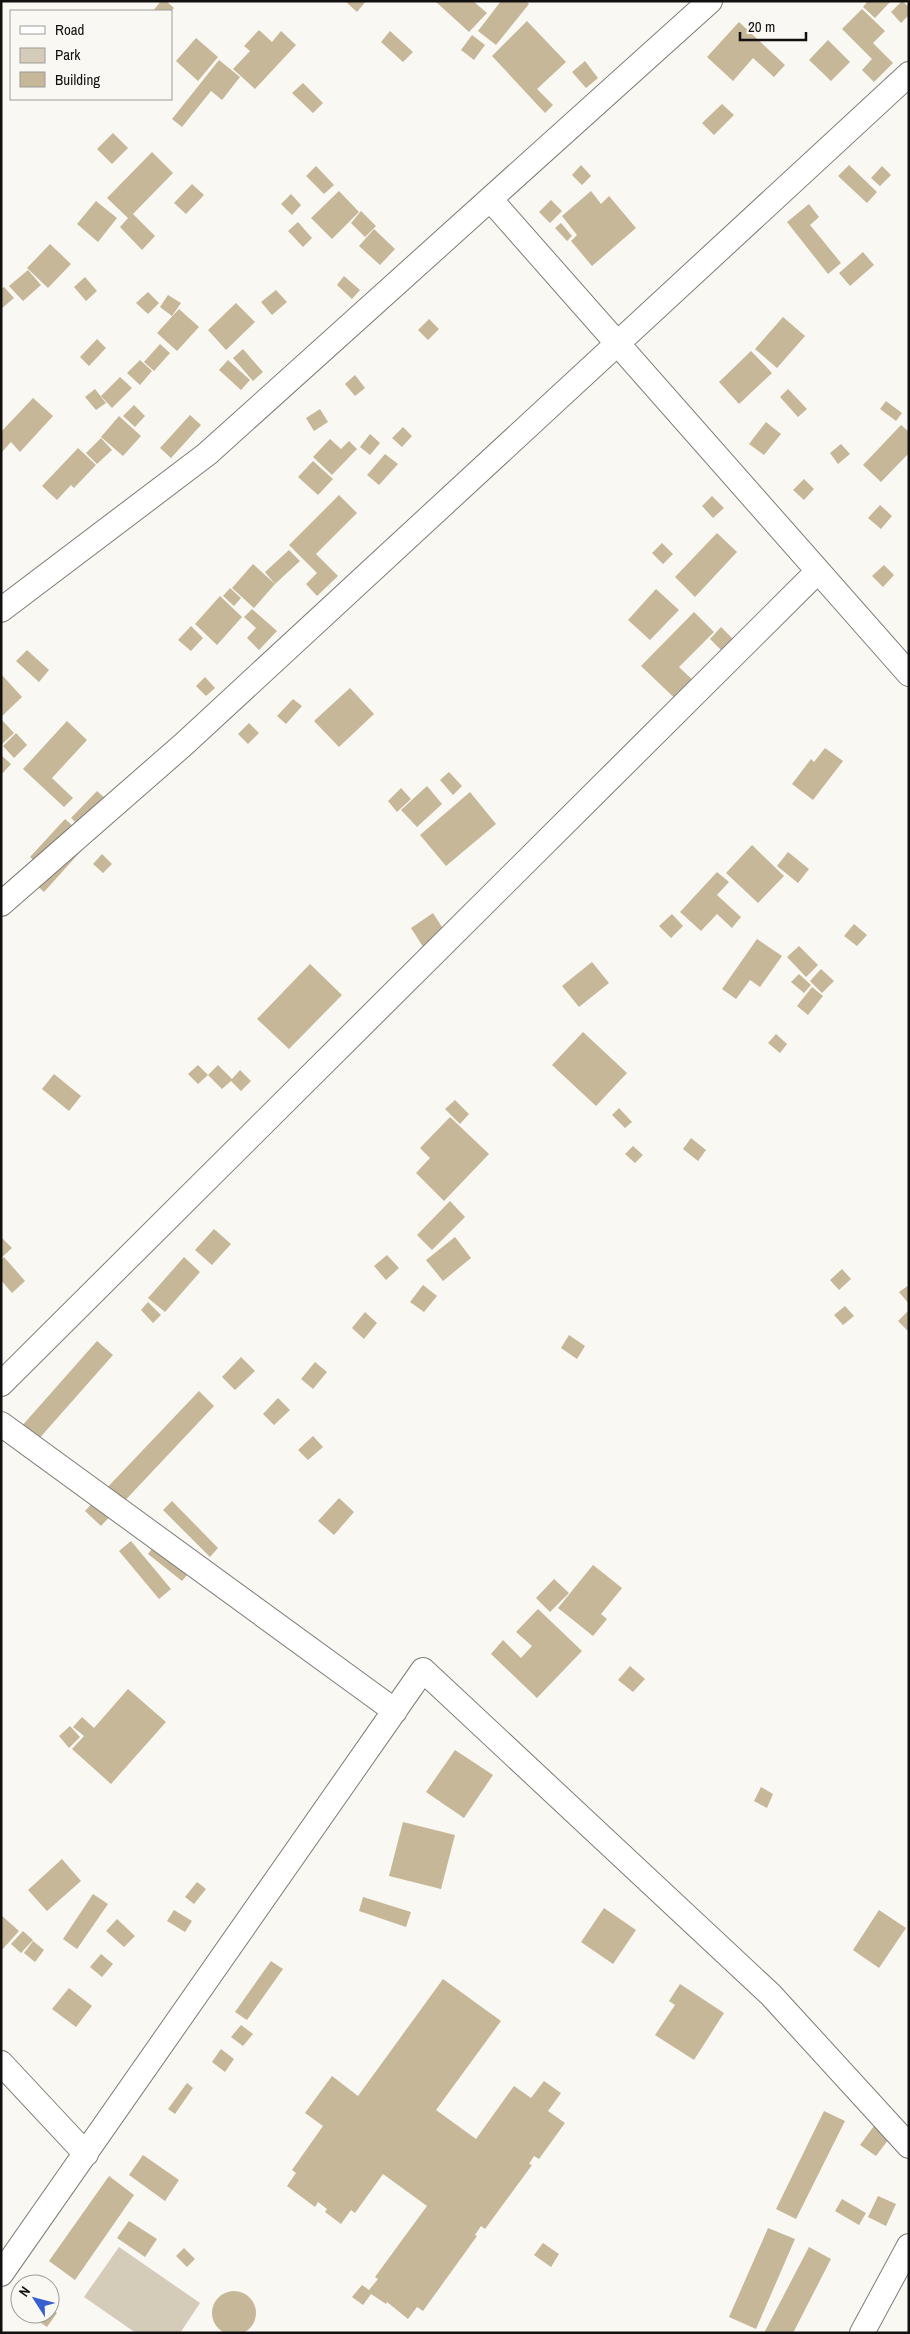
<svg xmlns="http://www.w3.org/2000/svg" width="910" height="2334" font-family="'Archivo Narrow',sans-serif">
<style>
.green{fill:#d4cbb8}
.building{fill:#c5b798}
.lines{fill:none;stroke-linecap:round;stroke-linejoin:round}
.minor-casing{stroke:#7e7c79;stroke-width:26}
.minor{stroke:#fff;stroke-width:24}
</style>
<rect width="100%" height="100%" fill="#faf8f3"/>
<path class="green" d="M119 2247 200 2303 180 2333H136L84 2297Z"/>
<path class="building" d="M161 1H166L174 8 171 11H153Z
M345 1H366L357 12Z
M435 1H473L487 13 469 32Z
M501 1H526L529 4 496 45 478 31Z
M868 1H891L875 18 863 7Z
M902 1 909 7V15L901 23 891 12Z
M862 9 885 31 873 43 893 63 874 82 862 70 872 59 842 29Z
M527 21 566 62 537 89 553 105 545 113 492 56Z
M739 22 785 65 774 77 753 58 733 81 707 57Z
M259 30 272 42 281 31 296 45 255 89 233 69 250 51 244 46Z
M390 31 413 52 403 62 381 42Z
M472 35 485 45 474 60 461 50Z
M196 38 218 57 198 81 176 61Z
M828 40 850 62 831 81 809 60Z
M219 60 240 77 222 100 211 91 182 127 172 119Z
M585 61 598 78 586 88 572 72Z
M303 83 323 103 313 113 292 93Z
M722 104 734 115 714 135 702 123Z
M113 133 128 148 112 164 97 149Z
M152 152 173 173 133 214 155 236 142 250 120 227 128 218 107 198Z
M581 165 591 176 582 185 572 175Z
M849 165 877 192 867 203 838 176Z
M316 166 334 185 324 194 306 176Z
M882 166 891 175 880 186 871 178Z
M192 184 204 195 186 214 174 203Z
M339 191 359 212 332 239 311 218Z
M591 191 601 204 609 196 636 228 592 266 571 241 577 235 562 216Z
M291 194 301 205 292 215 281 204Z
M551 200 562 211 550 223 539 212Z
M96 201 117 218 98 242 77 224Z
M809 204 819 217 810 225 841 263 828 274 787 222Z
M361 211 376 226 365 237 351 223Z
M298 222 312 238 303 247 288 231Z
M561 223 572 236 567 241 555 228Z
M374 229 395 249 380 265 359 246Z
M50 244 71 264 48 288 27 268Z
M863 252 874 265 850 286 839 273Z
M28 270 41 285 23 301 9 286Z
M344 276 360 290 352 299 337 285Z
M85 277 97 291 86 301 74 287Z
M4 287 14 298 1 309V289Z
M276 290 287 302 272 315 261 302Z
M148 292 159 303 148 314 136 303Z
M168 295 181 303 172 316 160 307Z
M236 303 255 322 226 350 208 330Z
M179 309 199 327 177 351 157 333Z
M783 317 805 336 777 368 755 349Z
M429 319 439 329 428 340 418 330Z
M97 339 106 348 89 366 80 357Z
M160 344 170 353 154 371 144 362Z
M243 349 263 372 253 381 233 358Z
M751 351 772 373 739 404 719 382Z
M140 360 152 371 140 385 127 373Z
M228 360 250 380 241 390 219 370Z
M355 375 365 388 355 396 345 384Z
M120 377 132 388 112 408 101 396Z
M95 389 106 403 96 410 85 397Z
M788 389 807 409 798 417 780 397Z
M33 398 53 416 20 452 11 442 1 453V432Z
M886 401 902 413 896 421 880 409Z
M134 405 145 416 135 427 123 416Z
M320 409 328 422 314 431 306 418Z
M190 415 201 425 171 458 160 448Z
M119 416 141 436 123 456 101 437Z
M766 422 781 434 764 455 749 444Z
M901 425 909 432V453L881 482 863 465Z
M403 427 412 436 402 447 392 438Z
M370 434 380 443 370 455 360 447Z
M101 438 112 450 97 464 86 453Z
M330 439 341 449 349 441 357 449 332 475 313 457Z
M841 444 850 454 838 464 830 453Z
M78 448 96 465 74 488 71 485 57 500 42 486Z
M385 454 398 464 379 485 367 475Z
M313 461 333 479 318 495 298 477Z
M804 479 814 489 804 500 793 490Z
M339 495 357 513 316 554 338 576 317 596 306 584 317 573 289 545Z
M712 496 724 508 713 518 702 506Z
M880 505 892 516 881 529 868 518Z
M717 533 737 552 695 597 675 577Z
M662 543 673 554 663 564 652 553Z
M289 550 300 561 275 584 265 572Z
M253 564 275 584 254 608 232 588Z
M884 565 894 575 883 587 872 576Z
M230 588 241 598 234 606 223 596Z
M656 589 679 610 650 640 628 620Z
M220 596 242 617 217 645 195 624Z
M252 609 277 631 259 650 247 638 256 628 244 617Z
M694 612 714 632 679 667 703 690 685 708 641 666Z
M191 626 203 638 191 651 178 640Z
M721 627 745 651 734 663 710 639Z
M27 650 49 670 39 682 16 661Z
M1 674 22 697 1 717Z
M205 677 215 688 206 696 196 686Z
M350 688 374 714 339 747 314 721Z
M293 699 302 706 286 724 277 716Z
M1 719 14 733 1 745Z
M67 721 87 740 52 778 73 798 64 807 23 769Z
M249 723 259 733 248 744 238 734Z
M16 733 27 745 14 758 3 746Z
M825 748 843 761 813 800 792 784 811 759 814 762Z
M1 755 11 764 1 775Z
M449 772 462 786 453 795 440 780Z
M427 786 442 804 417 827 401 810Z
M401 788 411 799 397 812 388 801Z
M97 791 120 812 94 840 71 818Z
M470 792 496 824 446 866 420 835Z
M65 819 90 841 44 892 31 880 42 867 30 857Z
M752 845 784 876 758 903 726 873Z
M788 852 809 869 798 883 777 866Z
M102 854 112 864 103 873 93 864Z
M717 872 729 882 717 895 741 917 732 928 717 914 701 931 680 912Z
M433 913 449 938 427 953 411 928Z
M672 914 683 926 671 938 659 926Z
M854 924 867 935 857 946 844 936Z
M757 939 782 956 760 987 750 980 736 999 722 989Z
M799 946 818 965 806 977 787 957Z
M592 962 609 983 579 1007 562 986Z
M310 964 342 995 289 1049 257 1019Z
M821 969 834 981 822 993 810 981Z
M799 974 811 985 804 993 791 982Z
M812 987 823 996 808 1015 797 1006Z
M583 1032 627 1073 596 1106 552 1065Z
M776 1034 787 1044 780 1053 768 1043Z
M198 1065 208 1075 198 1084 188 1074Z
M218 1065 232 1079 240 1070 251 1081 241 1091 231 1081 222 1089 208 1075Z
M54 1074 81 1096 69 1111 42 1089Z
M455 1100 469 1114 460 1124 445 1109Z
M619 1108 632 1122 625 1128 612 1115Z
M450 1117 489 1154 444 1201 416 1173 430 1158 420 1148Z
M691 1138 706 1150 698 1161 683 1149Z
M633 1146 643 1155 635 1163 625 1154Z
M450 1201 465 1217 432 1250 417 1235Z
M214 1229 231 1244 212 1265 195 1250Z
M1 1237 12 1248 1 1258Z
M455 1237 471 1258 443 1281 426 1260Z
M387 1255 399 1268 386 1280 374 1266Z
M4 1257 25 1281 12 1293 1 1280V1260Z
M184 1257 200 1272 165 1312 148 1298Z
M842 1269 851 1279 839 1290 830 1280Z
M423 1285 437 1296 424 1312 410 1302Z
M909 1285V1304L899 1292Z
M148 1302 161 1315 153 1323 141 1310Z
M845 1306 854 1316 843 1325 834 1315Z
M909 1310V1332L898 1321Z
M365 1312 377 1323 364 1339 352 1328Z
M569 1335 585 1346 577 1359 561 1348Z
M97 1341 113 1355 29 1450 13 1436Z
M241 1357 255 1371 235 1390 222 1377Z
M315 1362 327 1372 313 1389 301 1379Z
M199 1391 214 1406 101 1526 85 1511Z
M278 1398 290 1410 274 1425 263 1414Z
M313 1436 323 1447 308 1460 298 1450Z
M339 1498 354 1512 334 1535 318 1521Z
M172 1501 218 1548 210 1557 163 1510Z
M131 1541 171 1589 159 1599 119 1551Z
M156 1543 199 1561 182 1581 148 1554Z
M593 1565 622 1588 601 1614 607 1619 593 1636 558 1608Z
M554 1579 569 1593 550 1612 536 1598Z
M538 1609 582 1651 537 1698 491 1654 503 1640 521 1658 532 1646 516 1632Z
M630 1666 645 1679 633 1692 618 1680Z
M128 1689 166 1722 111 1784 72 1749 84 1736 73 1727 82 1717 94 1728Z
M70 1726 80 1737 69 1748 59 1736Z
M455 1750 493 1775 464 1818 426 1792Z
M761 1787 773 1794 767 1808 754 1801Z
M403 1822 455 1835 441 1889 389 1876Z
M62 1859 81 1881 47 1911 28 1890Z
M197 1882 206 1889 194 1904 185 1897Z
M93 1894 108 1904 77 1949 63 1939Z
M363 1897 411 1912 406 1927 359 1911Z
M604 1908 636 1930 613 1964 581 1942Z
M174 1910 192 1921 185 1932 167 1921Z
M879 1910 906 1928 879 1968 853 1950Z
M1 1915 19 1931 1 1951Z
M117 1919 135 1936 124 1947 106 1931Z
M23 1931 33 1940 21 1953 11 1944Z
M33 1941 44 1950 35 1962 24 1953Z
M101 1954 113 1964 102 1977 90 1967Z
M271 1961 283 1969 247 2020 235 2012Z
M443 1979 501 2021 436 2110 476 2139 514 2086 531 2098 544 2081 561 2093 548 2111 565 2123 539 2159 534 2156 529 2164 532 2165 485 2229 481 2226 475 2235 477 2236 423 2311 417 2307 408 2319 387 2302 386 2304 371 2294 363 2305 352 2297 362 2285 369 2290 378 2279 375 2277 427 2206 383 2174 355 2213 351 2210 341 2224 325 2212 327 2209 318 2202 315 2207 287 2186 296 2173 292 2170 323 2126 305 2113 332 2076 358 2096Z
M680 1984 724 2013 694 2060 655 2035 675 2005 669 2001Z
M69 1988 92 2006 76 2027 52 2009Z
M241 2025 253 2034 243 2046 231 2037Z
M221 2049 234 2059 225 2072 212 2062Z
M187 2083 193 2088 175 2114 168 2109Z
M824 2111 845 2121 796 2219 776 2209Z
M885 2111 901 2123 876 2156 860 2145Z
M143 2155 179 2180 165 2201 129 2175Z
M109 2176 134 2195 75 2280 49 2261Z
M878 2196 896 2204 886 2226 868 2217Z
M842 2199 866 2213 859 2225 835 2211Z
M129 2221 157 2239 145 2257 117 2238Z
M768 2228 795 2239 756 2329 729 2317Z
M543 2243 559 2254 551 2267 534 2255Z
M809 2247 831 2259 793 2333H764Z
M184 2248 195 2259 187 2267 176 2256Z
M212 2313a22 22 0 1 1 44 0a22 22 0 1 1-44 0Z
M50 2308 57 2313 47 2327 32 2317 34 2314H50Z"/>
<g class="lines">
<g class="minor-casing">
<path id="minor" d="M490 199 909 674
M1 610 207 454 710 1
M1 904 184 744 909 74
M1 1384 818 571
M1 1424 395 1711
M1 2063 86 2154
M1 2274 423 1670 771 1995 909 2146
M862 2333 909 2246"/>
</g>
<use href="#minor" class="minor"/>
</g>
<rect width="910" height="2334" fill="none" stroke="#121110" stroke-width="5"/>
<rect x="10" y="10" width="162" height="90" fill="#faf8f3" stroke="#9d9c98"/>
<rect x="20" y="26" width="25" height="8" fill="#ffffff" stroke="#9d9c98"/>
<text x="55" y="35" font-size="15" fill="#121110">Road</text>
<rect x="20" y="48" width="25" height="15" fill="#d4cbb8" stroke="#9d9c98"/>
<text x="55" y="60" font-size="15" fill="#121110">Park</text>
<rect x="20" y="72" width="25" height="15" fill="#c5b798" stroke="#9d9c98"/>
<text x="55" y="85" font-size="15" fill="#121110">Building</text>
<g transform="translate(35 2299) rotate(306)"><circle r="24" fill="#faf8f3" stroke="#9d9c98"/>
<path d="M0-4L9 19L0 12L-9 19Z" fill="#385fcf"/>
<text y="-8" font-size="14" font-weight="bold" text-anchor="middle" fill="#121110">N</text>
</g>
<path d="M740 32v8h66v-8" fill="none" stroke="#121110" stroke-width="2.5"/>
<text x="748" y="32" font-size="15" fill="#121110" stroke="#faf8f3" stroke-width="4" paint-order="stroke">20 m</text>
</svg>
